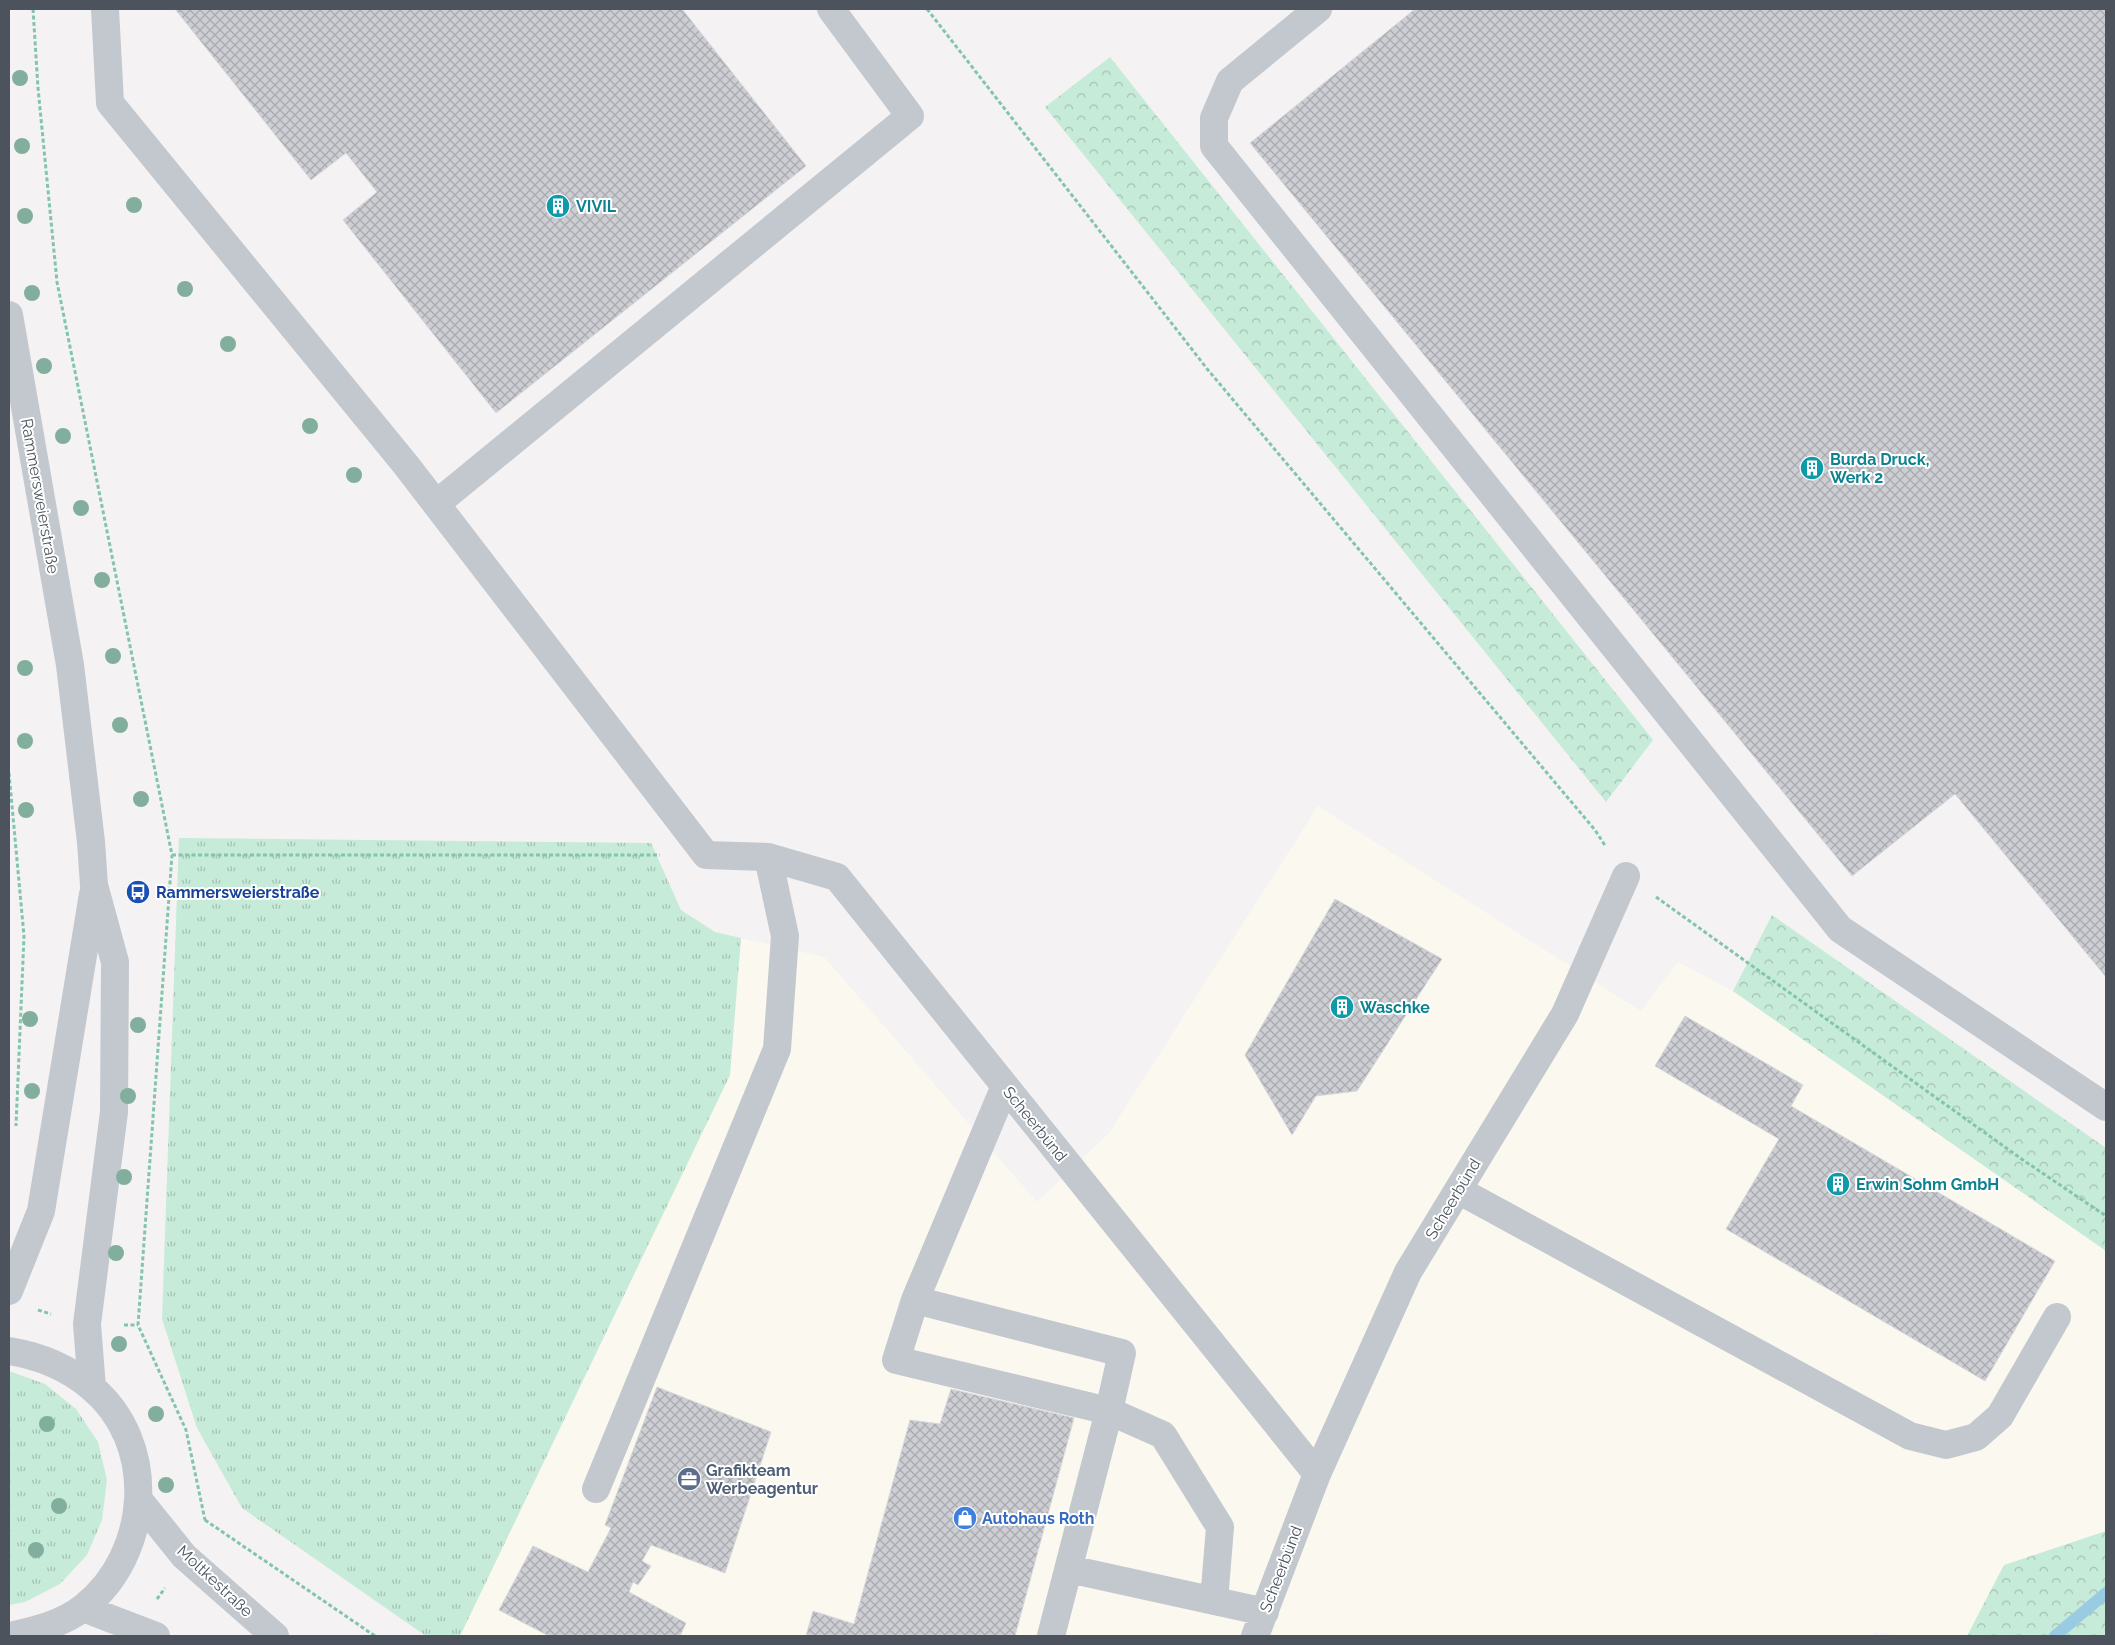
<svg xmlns="http://www.w3.org/2000/svg" width="2115" height="1645" font-family="Raleway,sans-serif">
<style>
.commercial{fill:#fbf9ef}
.grass{fill:url(#grass-tufts)}
.forest{fill:url(#forest-crowns)}
.lines{fill:none;stroke-linecap:round;stroke-linejoin:round}
.stream{stroke:#99cbe2;stroke-width:12}
.building{fill:url(#building-cross-hatch);stroke:#d7d8dc}
.path{stroke:#83c5ac;stroke-width:3;stroke-dasharray:4 2.5;stroke-linecap:butt}
.minor{stroke:#c2c8ce;stroke-width:28}
.tree{fill:#82ae9d}
.labels{text-anchor:middle;dominant-baseline:central;stroke-width:4;stroke-linejoin:round;paint-order:stroke}
.culture-label{font-size:16px;font-weight:bold;fill:#0d838f;stroke:#fff;text-anchor:start}
.street-label{font-size:16px;fill:#4c535d;stroke:#fff}
.transit-label{font-size:16px;font-weight:bold;fill:#164399;stroke:#fff;text-anchor:start}
.service-label{font-size:16px;font-weight:bold;fill:#4e5e75;stroke:#fff;text-anchor:start}
.shop-label{font-size:16px;font-weight:bold;fill:#366cbe;stroke:#fff;text-anchor:start}
</style>
<defs>
<pattern id="grass-tufts" width="24" height="20" patternUnits="userSpaceOnUse" patternTransform="scale(1.25)"><rect width="24" height="20" fill="#c7ebd9"/><path d="M3 7l-1-3M5 7V3M7 7l1-3M15 17l-1-3M17 17v-4M19 17l1-3" fill="none" stroke="#a4c1b3"/></pattern>
<pattern id="forest-crowns" width="20" height="18" patternUnits="userSpaceOnUse" patternTransform="scale(1.25)"><rect width="20" height="18" fill="#c7ebd9"/><path d="M2 6a3 3 0 1 1 6 0M12 15a3 3 0 1 1 6 0" fill="none" stroke="#a4c1b3"/></pattern>
<pattern id="building-cross-hatch" width="8" height="8" patternUnits="userSpaceOnUse" patternTransform="scale(1.25)"><rect width="8" height="8" fill="#cdced3"/><path d="M0 0l8 8M0 8l8-8" fill="none" stroke="#a9aaae"/></pattern>
</defs>
<rect width="100%" height="100%" fill="#f4f2f2"/>
<path class="commercial" d="M1318 806 1641 1011 1678 962 1733 991 2106 1251V1531L2004 1565 1967 1636H1901L1875 1632 1870 1636H460L730 1075 741 938 824 957 1037 1202 1109 1133Z"/>
<path class="grass" d="M179 838 651 843 681 910 715 932 741 938 730 1075 460 1636H426L242 1508 197 1428 162 1319Z
M9 1371 45 1384 76 1409 98 1442 107 1480 102 1520 87 1555 60 1584 25 1602 9 1605Z"/>
<path class="forest" d="M1110 57 1653 740 1606 802 1045 107Z
M1772 915 2106 1148V1251L1733 991Z
M2106 1531V1636H1967L2004 1565Z"/>
<g class="lines">
<path class="stream" d="M2055 1636 2106 1593"/>
</g>
<path class="building" d="M175 9H682L806 166 496 413 343 220 377 192 346 153 311 180Z
M1415 9H2106V977L1955 794 1852 876 1250 143Z
M1335 899 1442 959 1357 1091 1316 1096 1292 1135 1245 1055Z
M1685 1016 1803 1085 1791 1106 2055 1261 1985 1381 1726 1229 1779 1139 1655 1066Z
M657 1387 771 1432 725 1573 651 1545 642 1561 651 1566 638 1585 633 1582 629 1592 686 1623 680 1636H549L499 1610 533 1546 588 1572 611 1528 605 1525Z
M951 1389 1074 1418 1015 1636H806L813 1611 854 1624 910 1420 940 1424Z"/>
<g class="lines">
<path class="path" d="M33 9 38 88 57 282 172 855 138 1325 186 1430 205 1520 203 1522
M927 9 1208 370 1595 830 1606 847
M9 773 24 936 16 1126
M172 855H660
M1656 897 2023 1160 2106 1216
M38 1310 51 1314
M124 1325H138
M205 1520 375 1636
M157 1599 165 1588"/>
<path class="minor" d="M105 9 110 103 406 465 706 855 768 857 837 877 1317 1474
M1318 9 1230 81 1214 118V146L1840 929 2106 1107
M9 315 70 665 91 842 94 885 115 962 114 1112 87 1324 92 1388
M436 504 910 116 831 9
M1005 1086 915 1300 896 1360 1109 1411 1163 1435 1220 1527 1214 1601
M1458 1190 1910 1436 1946 1445 1976 1437 2000 1416 2057 1317
M9 1291 41 1211 93 894
M915 1300 1122 1353 1109 1411 1051 1636
M9 1351C40 1356 67 1367 91 1387 159 1443 151 1554 84 1607 63 1624 36 1630 10 1636
M596 1489 777 1049 785 936 768 857
M139 1500 184 1556 275 1636
M1069 1569 1265 1612
M83 1608 156 1636
M1255 1636 1317 1474 1408 1272 1565 1014 1626 876"/>
</g>
<g class="tree">
<circle cx="20" cy="78" r="8"/>
<circle cx="22" cy="146" r="8"/>
<circle cx="134" cy="205" r="8"/>
<circle cx="25" cy="216" r="8"/>
<circle cx="185" cy="289" r="8"/>
<circle cx="32" cy="293" r="8"/>
<circle cx="228" cy="344" r="8"/>
<circle cx="44" cy="366" r="8"/>
<circle cx="310" cy="426" r="8"/>
<circle cx="63" cy="436" r="8"/>
<circle cx="354" cy="475" r="8"/>
<circle cx="81" cy="508" r="8"/>
<circle cx="102" cy="580" r="8"/>
<circle cx="113" cy="656" r="8"/>
<circle cx="25" cy="668" r="8"/>
<circle cx="120" cy="725" r="8"/>
<circle cx="25" cy="741" r="8"/>
<circle cx="141" cy="799" r="8"/>
<circle cx="26" cy="810" r="8"/>
<circle cx="30" cy="1019" r="8"/>
<circle cx="138" cy="1025" r="8"/>
<circle cx="32" cy="1091" r="8"/>
<circle cx="128" cy="1096" r="8"/>
<circle cx="124" cy="1177" r="8"/>
<circle cx="116" cy="1253" r="8"/>
<circle cx="119" cy="1344" r="8"/>
<circle cx="156" cy="1414" r="8"/>
<circle cx="47" cy="1424" r="8"/>
<circle cx="166" cy="1485" r="8"/>
<circle cx="59" cy="1506" r="8"/>
<circle cx="36" cy="1550" r="8"/>
</g>
<defs>
<g id="building-disc" transform="scale(1.25)"><circle r="9.5" fill="#0f9aa8" stroke="#fff"/><path d="M-4-6H4V6H1V3H-1V6H-4ZM-2.5-4.3h1.7v1.8h-1.7ZM.8-4.3h1.7v1.8H.8ZM-2.5-1h1.7V.8h-1.7ZM.8-1h1.7V.8H.8Z" fill="#fff"/></g>
<g id="bus-disc" transform="scale(1.25)"><circle r="9.5" fill="#1a4fb4" stroke="#fff"/><path d="M-5-6H5V4H4V6H2V4H-2V6H-4V4H-5ZM-3.5-4V0h7V-4ZM-3.5 1.2v1.5H-2V1.2ZM2 1.2v1.5H3.5V1.2Z" fill="#fff"/></g>
<g id="office-disc" transform="scale(1.25)"><circle r="9.5" fill="#5c6f8a" stroke="#fff"/><path d="M-6-3h4V-5.5h4V-3h4V5H-6ZM-1-4.5V-3h2v-1.5ZM-6 0V1H6V0Z" fill="#fff"/></g>
<g id="shop-disc" transform="scale(1.25)"><circle r="9.5" fill="#3f7fe0" stroke="#fff"/><path d="M-5-2.5h2.3a2.7 3.5 0 0 1 5.4 0H5L5.5 6h-11ZM-1.5-2.5h3a1.5 2.3 0 0 0-3 0Z" fill="#fff"/></g>
</defs>
<g fill-rule="evenodd">
<use href="#building-disc" x="558" y="206"/>
<use href="#building-disc" x="1812" y="468"/>
<use href="#bus-disc" x="138" y="892"/>
<use href="#building-disc" x="1342" y="1007"/>
<use href="#building-disc" x="1838" y="1184"/>
<use href="#office-disc" x="689" y="1479"/>
<use href="#shop-disc" x="965" y="1518"/>
</g>
<g class="labels">
<g class="culture-label">
<text x="576" y="206">VIVIL</text>
<text x="1830" y="459">Burda Druck,<tspan x="1830" dy="18">Werk 2</tspan></text>
<text x="1360" y="1007">Waschke</text>
<text x="1856" y="1184">Erwin Sohm GmbH</text>
</g>
<g class="street-label">
<text transform="translate(40 496) rotate(80)">Rammersweierstraße</text>
<text transform="translate(1035 1124) rotate(51)">Scheerbünd</text>
<text transform="translate(1453 1199) rotate(-59)">Scheerbünd</text>
<text transform="translate(1281 1569) rotate(-69)">Scheerbünd</text>
<text transform="translate(215 1581) rotate(43)">Moltkestraße</text>
</g>
<g class="transit-label">
<text x="156" y="892">Rammersweierstraße</text>
</g>
<g class="service-label">
<text x="706" y="1470">Grafikteam<tspan x="706" dy="18">Werbeagentur</tspan></text>
</g>
<g class="shop-label">
<text x="982" y="1518">Autohaus Roth</text>
</g>
</g>
<rect width="2115" height="1645" fill="none" stroke="#4c535d" stroke-width="20"/>
</svg>
